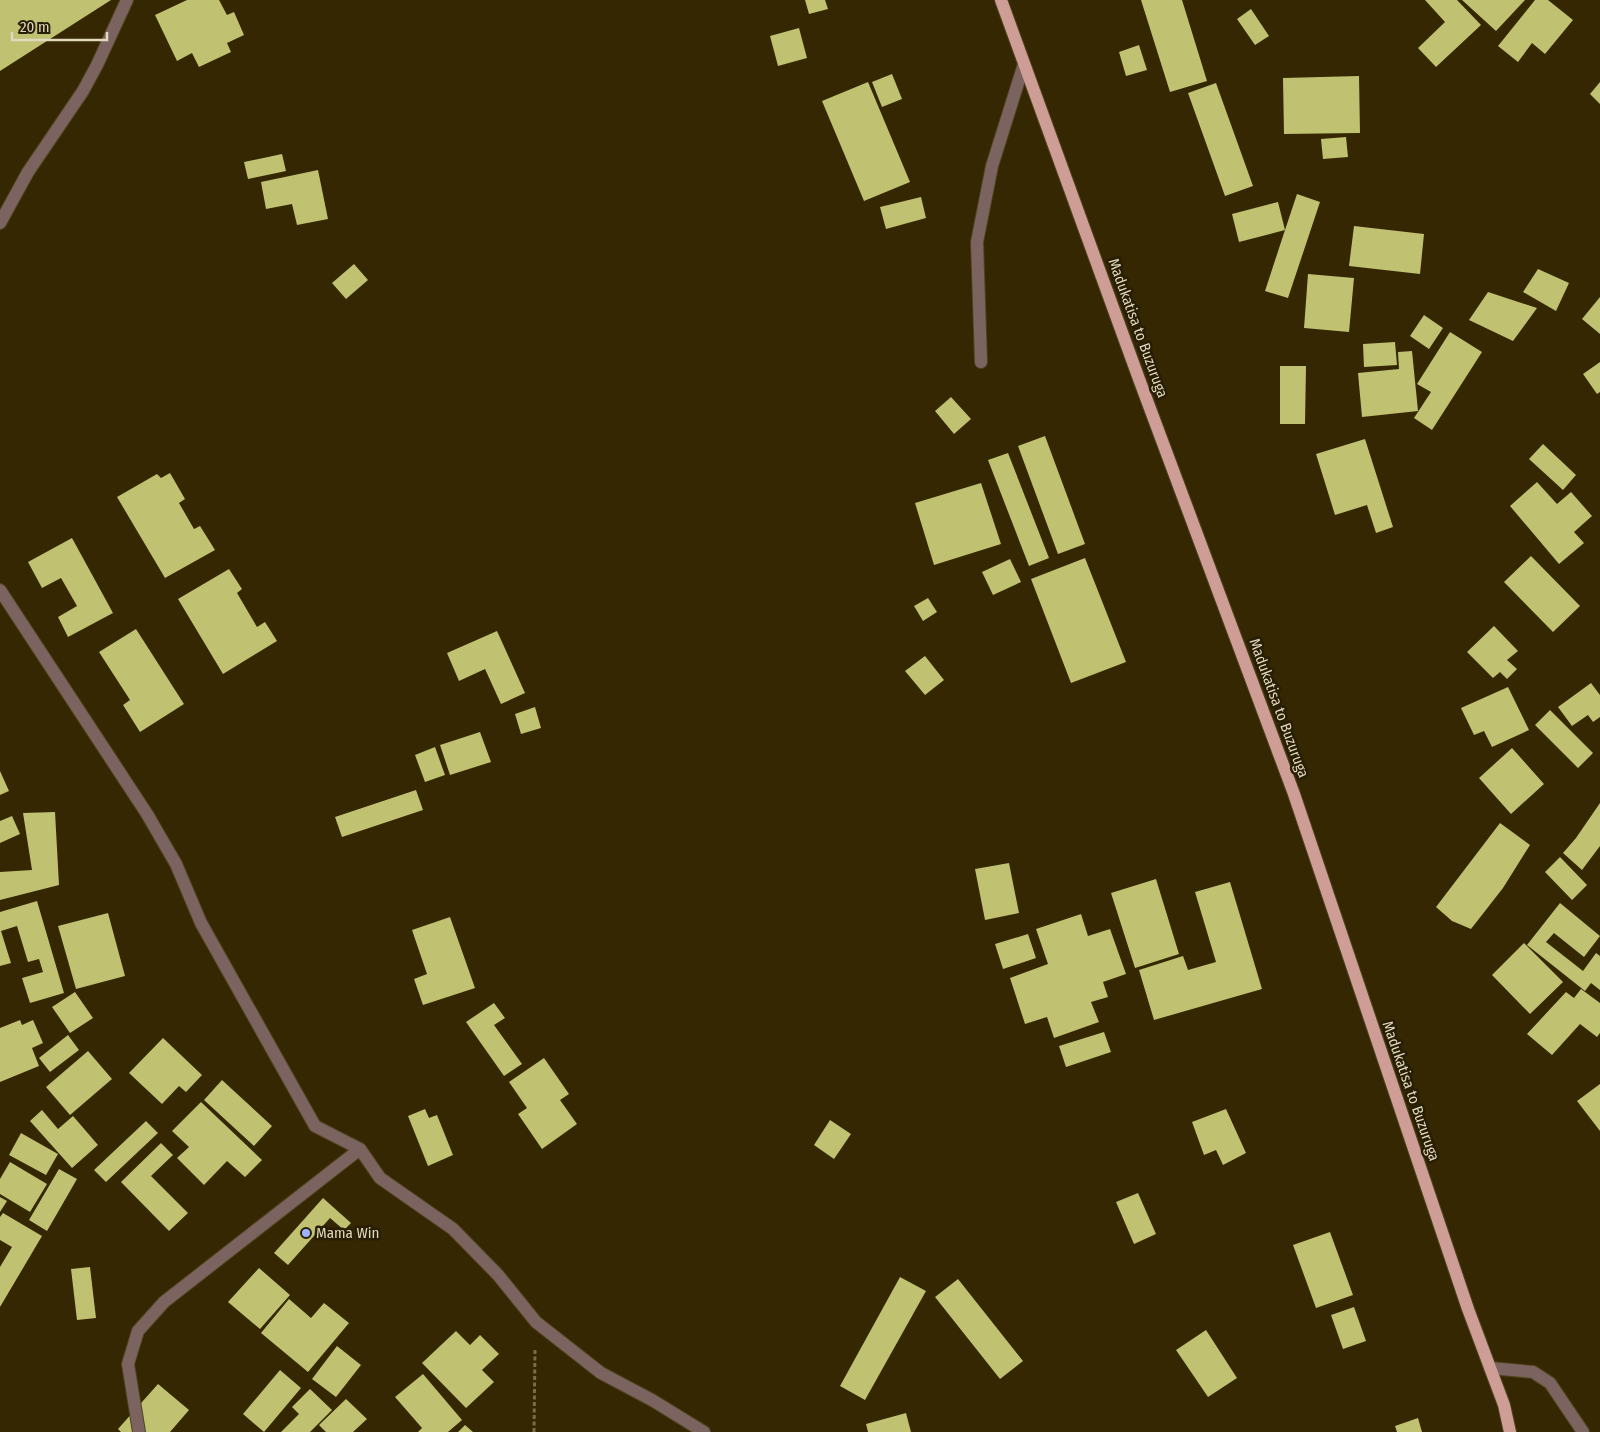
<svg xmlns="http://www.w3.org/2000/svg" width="1600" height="1432" font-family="'Fira Sans Condensed',sans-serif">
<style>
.building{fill:#c0c171}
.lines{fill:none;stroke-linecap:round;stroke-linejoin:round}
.minor-casing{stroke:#50431f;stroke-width:14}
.major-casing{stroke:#50431f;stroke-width:14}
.path{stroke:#776c4b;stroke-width:3;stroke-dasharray:4 2.5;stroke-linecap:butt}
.minor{stroke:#7b635f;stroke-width:12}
.major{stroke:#ce9d95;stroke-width:12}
.poi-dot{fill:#9cb4fd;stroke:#271e04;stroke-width:2}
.labels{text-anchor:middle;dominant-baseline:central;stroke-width:5;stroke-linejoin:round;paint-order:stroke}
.street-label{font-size:15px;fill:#e1d8bf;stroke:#271e04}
.poi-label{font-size:15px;fill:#e1d8bf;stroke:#271e04;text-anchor:start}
</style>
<rect width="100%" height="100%" fill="#342701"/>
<path class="building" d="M0 0H111L0 71Z
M187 0H219L227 15 234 12 244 35 227 43 231 52 199 67 192 53 177 61 155 15Z
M805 0H825L828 9 809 14Z
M1141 0H1182L1207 81 1170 92Z
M1425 0H1457L1481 25 1436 67 1418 48 1445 22Z
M1462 0H1525L1496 31Z
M1535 0H1548L1573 20 1545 54 1532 43 1518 62 1498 46Z
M1251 9 1269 36 1255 45 1237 19Z
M799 28 807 58 778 66 770 36Z
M1139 45 1147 70 1126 76 1119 52Z
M892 74 902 99 882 107 872 82Z
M1359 76 1360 133 1284 134 1283 78Z
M868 82 910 182 864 201 822 101Z
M1600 82V104L1590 94Z
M1216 83 1253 186 1225 196 1188 93Z
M1346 137 1348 157 1323 159 1321 139Z
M282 154 286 171 248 179 244 162Z
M318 170 328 219 297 225 292 204 266 209 261 182Z
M1297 194 1320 202 1288 298 1265 291 1285 230 1239 242 1232 214 1278 202 1285 230Z
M921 197 926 218 886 229 880 207Z
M1354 226 1424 234 1420 274 1349 266Z
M354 264 368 280 346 299 332 283Z
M1538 269 1569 283 1556 311 1523 292Z
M1308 274 1354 278 1349 332 1304 328Z
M1488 292 1537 308 1513 341 1469 320Z
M1600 297V334L1582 319Z
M1424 315 1443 328 1429 349 1410 336Z
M1450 332 1482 352 1432 430 1414 418 1431 392 1417 384Z
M1395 342 1397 365 1364 367 1363 344Z
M1412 351 1418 411 1362 417 1358 373 1399 369 1398 352Z
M1600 362V392L1597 394 1583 374Z
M1280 366H1306L1305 424H1280Z
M951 397 971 419 954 434 935 411Z
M1045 436 1085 544 1058 554 1018 446Z
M1365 439 1393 527 1376 533 1367 505 1335 515 1316 454Z
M1543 444 1576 475 1563 490 1529 459Z
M1008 453 1049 558 1029 566 988 460Z
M170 473 185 499 179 503 194 529 200 526 215 550 165 578 117 497 157 474 161 478Z
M1537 482 1557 504 1571 492 1592 516 1574 532 1584 543 1559 564 1510 506Z
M981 483 1001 544 934 565 915 503Z
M72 538 113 613 68 637 58 617 77 606 61 578 42 588 28 562Z
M1531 556 1580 606 1553 632 1504 582Z
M1085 558 1126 662 1071 683 1031 579Z
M1010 559 1021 582 993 595 982 572Z
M229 569 242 589 237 593 257 627 265 622 277 641 223 674 178 599Z
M928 598 937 612 923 621 914 606Z
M1494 626 1518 651 1507 660 1517 669 1507 679 1500 672 1493 678 1467 652Z
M136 629 184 704 140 732 123 705 130 700 99 652Z
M497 631 525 693 501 704 485 669 459 681 447 653Z
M925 656 944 680 925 695 905 671Z
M1591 683 1600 695V717L1593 722 1588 715 1572 726 1558 707Z
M1508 687 1529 730 1492 747 1484 731 1474 735 1461 708Z
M535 707 541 728 521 734 515 714Z
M1550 710 1593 753 1578 768 1535 725Z
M480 732 491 762 450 775 440 745Z
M435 747 445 775 425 782 415 755Z
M1512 748 1544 784 1511 814 1479 778Z
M0 771 9 791 0 795Z
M416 790 423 810 342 837 335 817Z
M1600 803V846L1582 870 1563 853 1576 838Z
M55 812 59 885 0 900V872L32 870 23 813Z
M12 816 20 834 0 843V821Z
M1500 823 1530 845 1503 888 1471 929 1452 921 1436 907Z
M1560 857 1587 885 1572 900 1545 872Z
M1009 863 1019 913 985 920 975 869Z
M1156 879 1179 954 1135 968 1111 893Z
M1230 882 1262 989 1154 1020 1139 970 1183 956 1188 970 1216 962 1195 892Z
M37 901 64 993 30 1003 22 978 43 972 39 959 28 962 17 926 1 931 11 963 0 966V912Z
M1560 903 1600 936 1584 957 1554 933 1546 942 1583 971 1596 953 1600 956V990L1591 983 1585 991 1527 945Z
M108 913 125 976 76 989 58 926Z
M1081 914 1088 936 1110 929 1126 974 1103 982 1108 997 1091 1002 1099 1022 1054 1038 1047 1017 1025 1024 1010 978 1048 964 1036 929Z
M450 917 475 988 423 1005 414 979 427 974 412 930Z
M1028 934 1036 958 1003 969 995 944Z
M1524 943 1563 982 1530 1014 1492 975Z
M1581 989 1600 1003V1033L1597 1037 1580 1024 1552 1055 1527 1034 1566 992 1574 998Z
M75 992 93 1018 70 1033 52 1007Z
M494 1003 505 1018 494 1025 522 1064 504 1076 466 1022Z
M20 1020 22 1025 33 1020 43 1043 32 1048 39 1066 0 1082V1028Z
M1104 1032 1111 1052 1066 1067 1059 1046Z
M68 1035 79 1050 50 1072 39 1058Z
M163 1038 202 1075 186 1092 179 1086 162 1104 129 1073Z
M88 1051 112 1079 70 1115 46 1087Z
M544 1058 569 1094 560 1100 577 1124 542 1149 518 1114 527 1108 509 1082Z
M222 1080 272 1126 254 1146 204 1100Z
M1600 1084V1131L1577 1101Z
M201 1102 262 1160 245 1177 227 1161 204 1185 177 1158 189 1147 172 1131Z
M425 1109 429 1118 437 1115 453 1155 428 1166 408 1116Z
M1226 1109 1246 1153 1223 1165 1216 1150 1204 1155 1192 1122Z
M42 1110 58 1129 73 1116 98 1145 72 1168 30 1121Z
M830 1120 851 1134 834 1159 814 1145Z
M146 1121 158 1133 106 1182 94 1170Z
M21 1133 58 1154 46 1175 9 1155Z
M161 1143 173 1155 151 1176 188 1213 169 1231 121 1182Z
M10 1162 47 1184 30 1212 0 1194V1179Z
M59 1169 77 1179 47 1231 29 1220Z
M1138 1193 1156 1234 1134 1244 1116 1202Z
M0 1197 7 1201 0 1212Z
M323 1198 351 1223 344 1230 330 1218 288 1265 274 1253Z
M3 1213 42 1236 0 1307V1267L12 1247 0 1240V1217Z
M1330 1232 1353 1295 1316 1308 1293 1245Z
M90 1267 96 1318 77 1320 71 1269Z
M259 1268 290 1295 260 1329 228 1302Z
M900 1277 926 1291 865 1400 840 1386Z
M958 1279 1023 1361 1000 1379 935 1297Z
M289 1299 311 1318 324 1303 349 1323 308 1372 261 1333Z
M1354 1307 1366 1341 1343 1349 1331 1315Z
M1206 1330 1237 1378 1208 1397 1176 1350Z
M456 1331 470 1345 480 1335 499 1354 482 1370 494 1382 466 1408 422 1363Z
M337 1346 361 1365 336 1397 312 1379Z
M280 1370 301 1388 264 1432 243 1414Z
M423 1374 462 1420 448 1432H418L422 1428 395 1397Z
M158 1384 189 1410 170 1432H121L118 1429Z
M310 1389 332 1410 310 1432H281L299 1414 292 1407Z
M346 1399 367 1419 353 1432H326L319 1425Z
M906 1413 911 1432H868L866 1424Z
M1418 1418 1422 1432H1397L1395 1426Z
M465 1425 473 1432H458Z"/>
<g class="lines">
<g class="minor-casing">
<path id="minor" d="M0 223 28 172 83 91 97 65 127 0
M981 362 977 242 992 166 1024 64
M0 590 147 814 176 864 201 923 315 1126 360 1149 380 1178 453 1229 498 1275 536 1322 601 1373 652 1400 704 1432
M1490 1368 1533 1372 1550 1383 1583 1432
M139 1432 128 1364 138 1331 164 1302 360 1149"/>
</g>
<g class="major-casing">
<path id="major" d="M1001 0 1139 379 1294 794 1468 1309 1504 1405 1510 1432"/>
</g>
<path class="path" d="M534 1432 535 1350"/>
<use href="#minor" class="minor"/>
<use href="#major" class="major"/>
</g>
<circle class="poi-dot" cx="306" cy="1233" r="5"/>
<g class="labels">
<g class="street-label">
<text transform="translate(1138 328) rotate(70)">Madukatisa to Buzuruga</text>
<text transform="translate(1279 708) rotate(70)">Madukatisa to Buzuruga</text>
<text transform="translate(1411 1091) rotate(71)">Madukatisa to Buzuruga</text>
</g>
<g class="poi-label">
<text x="316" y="1233">Mama Win</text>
</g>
</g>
<path d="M12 32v8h95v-8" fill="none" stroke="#e1d8bf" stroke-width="2.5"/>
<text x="20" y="32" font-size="15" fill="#e1d8bf" stroke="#271e04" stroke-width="4" paint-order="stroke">20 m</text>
</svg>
